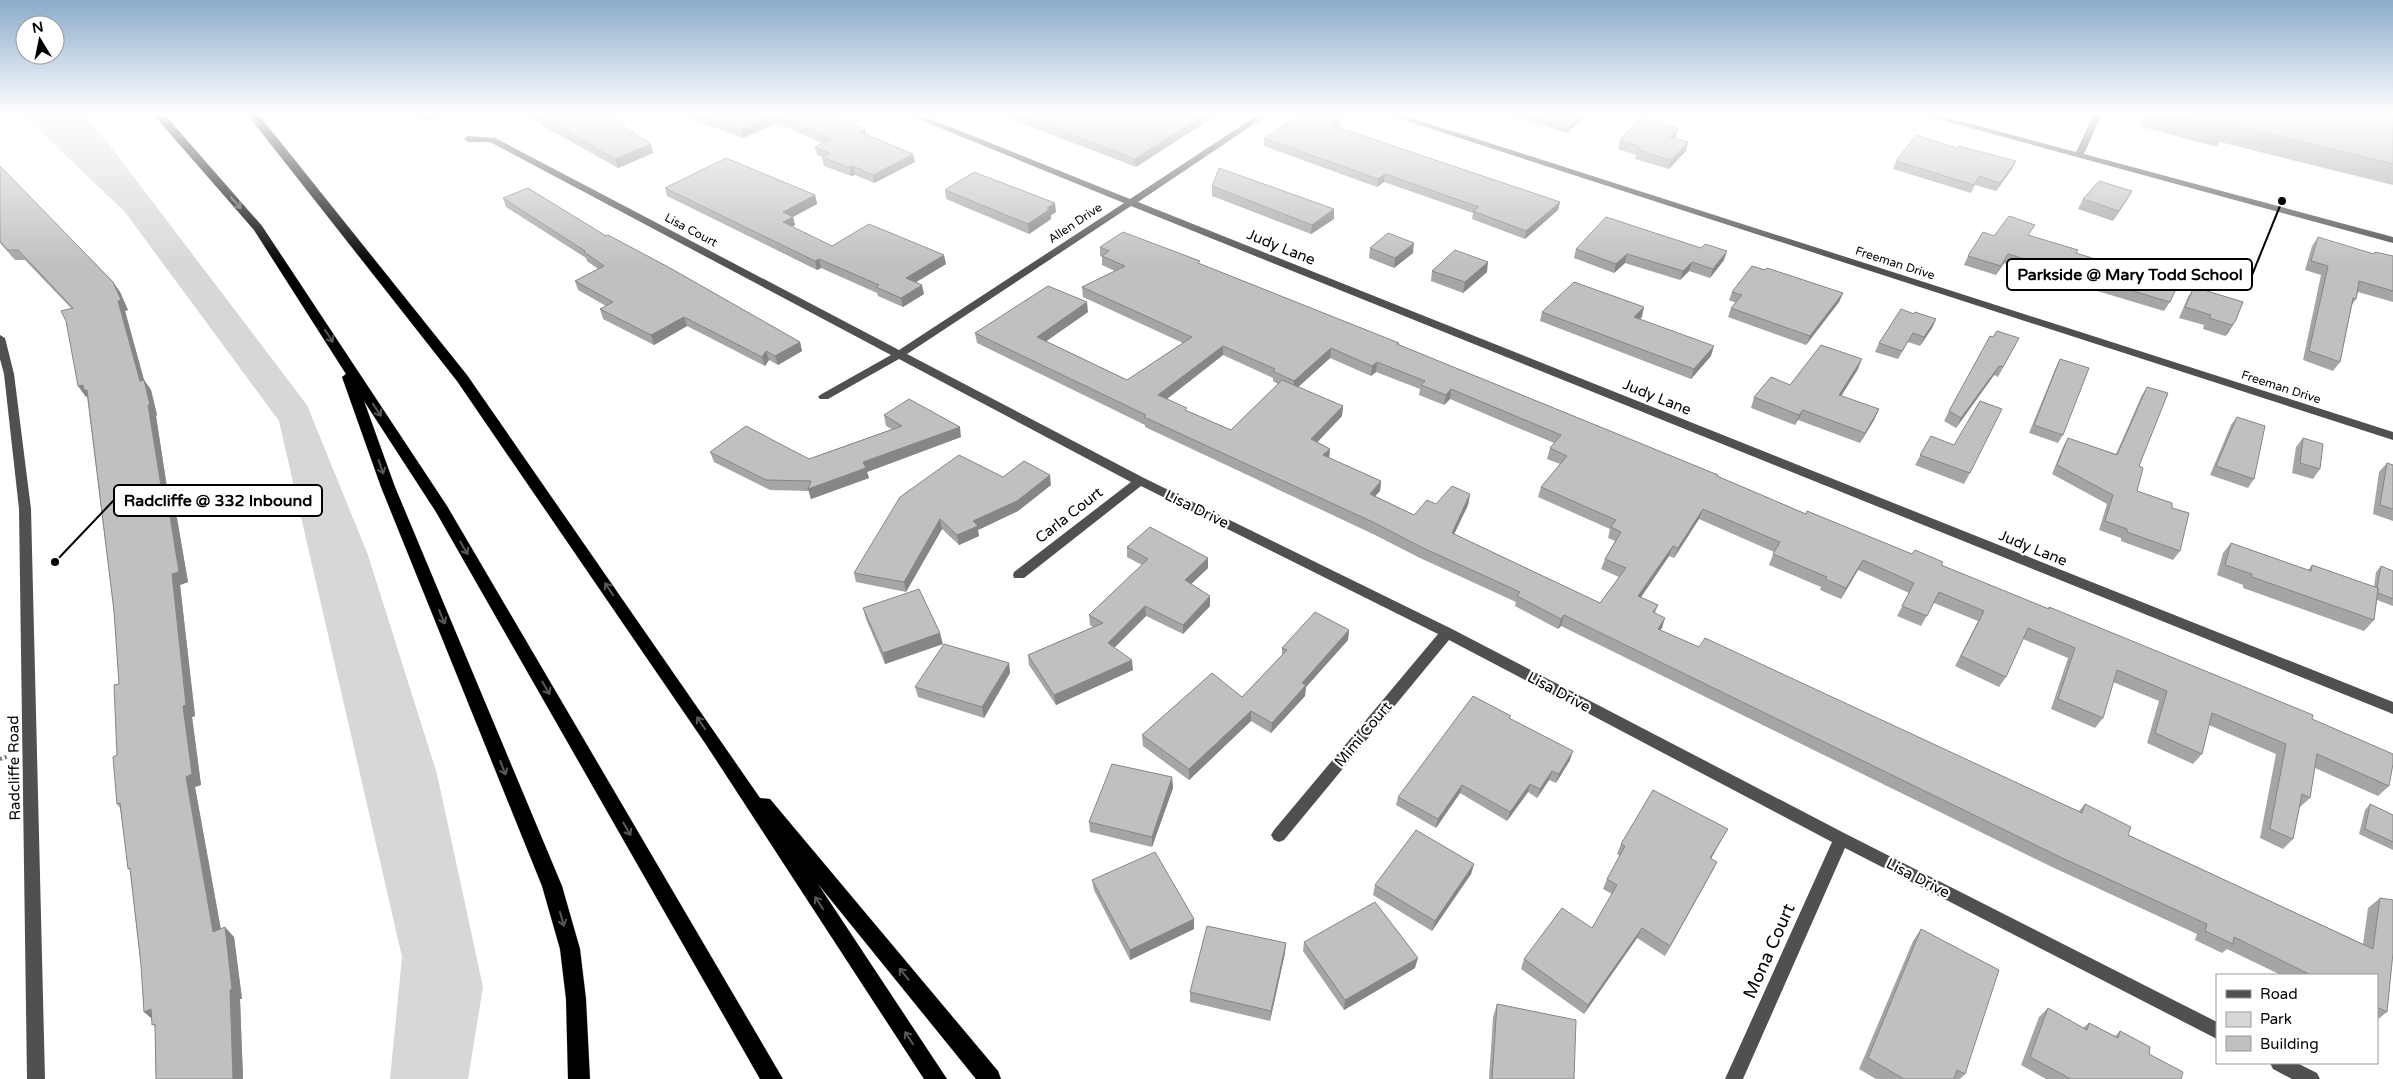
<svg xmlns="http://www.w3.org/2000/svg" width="2393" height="1079" font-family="'Varela Round',sans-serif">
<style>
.green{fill:#d7d7d7}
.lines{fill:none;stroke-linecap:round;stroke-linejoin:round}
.highway-casing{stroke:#dbdbdb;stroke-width:1}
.path{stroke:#727272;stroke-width:4;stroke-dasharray:2 3;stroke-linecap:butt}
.minor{fill:#505050;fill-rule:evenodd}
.highway{fill:#000;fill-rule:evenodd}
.wall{fill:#a5a5a5;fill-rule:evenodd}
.shaded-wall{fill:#868686}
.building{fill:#c0c0c0;stroke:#868686;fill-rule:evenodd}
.oneway{stroke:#595959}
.labels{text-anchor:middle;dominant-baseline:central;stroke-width:4.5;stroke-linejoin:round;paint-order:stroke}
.far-street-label{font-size:12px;fill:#000;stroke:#fff}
.street-label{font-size:15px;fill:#000;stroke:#fff}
.near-street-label{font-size:18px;fill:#000;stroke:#fff}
.leader{fill:none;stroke:#000;stroke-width:2}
.callout-dot{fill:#000;stroke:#fff;stroke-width:2}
.callout{fill:#fff;stroke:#000;stroke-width:2}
.callout-label{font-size:16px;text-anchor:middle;font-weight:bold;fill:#000}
</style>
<rect width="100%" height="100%" fill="#fff"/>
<path class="green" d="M22 114H86L307 405 368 555 437 774 483 987 468 1079H390L402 957 279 421 125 212Z"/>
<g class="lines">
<g class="highway-casing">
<path id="highway" d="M153 114H164L262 226 447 506 783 1079H760L436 512 364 401 395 487 562 886 580 949 586 999 590 1079H568L566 999 560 949 542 886 381 487 342 377 346 374 254 230Z
M247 114H258L467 375 760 798 770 799 998 1071 1001 1079H976L818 884 947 1079H924L707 746 457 381Z"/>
</g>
<path class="path" d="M0 759 9 756"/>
<path class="minor" d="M906 114H918L1130 199 1259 114H1269L1138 202 2393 702V714L1131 206 907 354 1144 478 1452 629 1846 834 2217 1022V1039L1845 848 1743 1079H1725L1832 842 1449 640 1284 840 1279 842 1274 840 1271 835 1274 830 1438 634 1141 486 1024 578H1014L1013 575 1014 572 1131 482 899 359 828 399H820L818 397 820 395 891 355 490 142H468L464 139 468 136 495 138 899 350 1124 203Z
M1385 114H1399L2393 432V440Z
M1919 114H1934L2076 152 2094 114H2102L2084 154 2393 237V243Z
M0 335 5 338 14 374 31 509 45 1079H27L19 509 4 374 0 359Z
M2270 1063H2297L2317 1073 2320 1079H2292L2273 1069Z"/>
<use href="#highway" class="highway"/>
</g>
<path class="wall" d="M415 114H456L437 118 430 122Z
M526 114H605L653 153 618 168 547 128Z
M692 114H829L866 134 913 154 915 162 874 183 855 175 851 176 824 166 822 157 817 155 815 147 822 143 777 123 743 138 694 120Z
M998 114H1218L1136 167Z
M1507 114H1586L1585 116 1567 133Z
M2144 114H2393V185L2220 142 2217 147 2139 126Z
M1338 127 1560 202 1558 210 1525 239 1472 219 1473 213 1384 182 1377 187 1264 146V138L1339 127Z
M1676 137 1675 138 1686 151 1669 169 1635 159 1636 155 1618 149 1620 140Z
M1957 148 2016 161 2012 169 1996 191 1975 185 1971 193 1893 169 1896 161Z
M0 166 113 282 120 292 128 310 125 311 144 380 151 390 157 415 156 416 168 494 174 501 188 582 180 585 195 716 192 717 201 785 195 787 221 929 234 937 242 999H240L243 1079H156L155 1028 151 1018 144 1012 141 965 130 872 120 808 117 804 119 684 114 611 87 396 86 397 71 308 25 260H15L0 243Z
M1212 186 1334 219 1311 234 1212 196Z
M665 188 815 195 817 204 793 217 795 225 792 227 832 246 946 264 916 282 924 294 903 307 878 296 877 293 821 268 817 270 667 196Z
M945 190 1056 212 1051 215V219L1029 234 946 199Z
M2132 191 2113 221 2078 209 2083 199Z
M503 198 606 236 800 342 802 351 778 365 769 360 765 366 687 326 654 345 603 319 600 309 606 306 578 290 575 281 598 269 587 261 586 258 506 207Z
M2029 235 2076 253 2137 272 2139 268 2170 302 2164 311 2004 263 1996 275 1964 265 1968 256 1994 236Z
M2318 237 2373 254 2375 252 2393 256V302L2358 292 2356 299 2352 305 2340 362 2333 371 2303 360 2321 275 2305 270 2312 246Z
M1100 247 1200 264 1718 475 1717 476 1806 514 1941 565 2048 609 2049 607 2312 719 2389 786 2378 796 2315 768 2310 798 2299 808 2293 839 2283 849 2260 838 2276 754 2209 725 2202 754 2193 764 2147 743 2159 701 2113 682 2103 718 2095 728 2051 709 2068 658 2023 639 2006 677 1999 687 1955 666 1978 621 1934 603 1921 626 1897 616 1909 593 1858 570 1841 599 1820 590 1821 587 1769 565 1774 552 1699 519 1674 558 1669 556 1641 597 1658 605 1655 613 1662 628 1660 630 1699 647 2079 811 2085 804 2128 835 2363 944 2368 908 2380 898 2387 1012 2377 1020V975H2281L2227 949 2222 953 2195 940 2197 934 2052 867 1561 626 1558 629 1515 606 1516 602 1420 558 1373 534 1145 427V425L977 343 975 333 1088 312 1046 341 1127 380 1183 343 1083 297 1082 287 1115 271 1102 265V257L1100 256ZM1223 355 1273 378V381L1278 384 1231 430 1187 411 1167 399ZM1330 358 1371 376 1376 372 1420 389 1419 395 1444 405 1450 399 1554 443 1550 448 1547 459 1560 464 1541 487 1538 497 1610 529 1608 538 1615 541 1605 559 1601 569 1619 577 1600 603 1454 534 1468 505 1470 494 1436 504 1414 515 1375 496 1380 491 1381 481 1329 458 1330 449 1317 442 1342 416 1343 406 1298 387Z
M1370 248 1413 253 1394 268 1369 258Z
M1576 249 1724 260 1710 278 1689 271 1680 280 1625 263 1614 273 1574 258Z
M1765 270 1843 293 1839 302 1806 345 1728 317 1731 308 1736 303 1729 300 1732 292Z
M1432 271 1487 272 1463 293 1431 281Z
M2194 287 2243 302 2228 333 2225 336 2203 329 2204 325 2179 318 2188 297Z
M1542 312 1642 317 1640 319 1711 356 1691 379 1540 321Z
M1914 314 1936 319 1932 328 1920 346 1908 342 1898 359 1875 352 1879 343Z
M1993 337 2019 338 1998 377 1994 375 1956 428 1944 421 1949 411Z
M2060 359 2063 435 2058 443 2029 433 2056 367Z
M1858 369 1841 396 1879 409 1874 420 1860 443 1798 420 1795 425 1751 408 1754 397 1790 385Z
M2147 387 2137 491 2172 508 2180 551 2173 560 2121 541V538L2099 530 2107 504 2052 474 2063 447 2068 438 2116 454 2142 395Z
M884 415 961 437 867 472 869 478 811 499 809 491 770 490 714 462 710 452 809 459 892 429 886 426Z
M2237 417 2254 479 2248 488 2210 475 2231 425Z
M1931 436 1970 473 1964 484 1915 465Z
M2303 438 2320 469 2313 479 2292 473 2296 447Z
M2387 463 2393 465V521L2373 514 2379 472Z
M1003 477 1051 485 1018 511 978 530 979 536 959 545 942 529 906 592 856 582 854 573Z
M2231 543 2308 570 2312 565 2374 587 2376 572 2381 566 2393 571V606L2377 600 2374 620 2364 631 2243 588V585L2217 575 2223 553Z
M1127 547 1208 568 1191 584 1210 596V606L1183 634 1146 616 1114 648 1133 670 1056 705 1029 665 1028 655 1093 627 1090 625 1089 615 1142 565 1127 557Z
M863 608 943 644 885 664 866 619Z
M1349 630 1348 640 1306 687 1305 696 1271 733 1251 721 1189 780 1143 746 1142 735 1242 697 1282 655V648Z
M1009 663 1010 673 984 718 918 697 915 687Z
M1510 719 1570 760 1556 783 1549 780 1537 798 1528 792 1507 821 1460 793 1436 828 1396 805 1398 797Z
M1172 777 1173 788 1152 847 1090 832 1089 822Z
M2370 804 2393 815V850L2359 834 2365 810Z
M1722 839 1711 859 1717 862 1665 956 1637 938 1584 1014 1521 969 1524 959 1592 928 1612 894 1603 889 1607 879 1620 856 1617 854 1621 844Z
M1474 864 1471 874 1432 931 1373 895 1375 885Z
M1092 880 1194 919V929L1130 960 1094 890Z
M1921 929 1965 1074 1960 1079H1876L1859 1069 1913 941Z
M1304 942 1415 968 1344 1010 1303 951Z
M1285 953 1270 1021 1190 1002V992Z
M1497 1004 1574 1079H1489L1493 1017Z
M2048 1008 2083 1028 2089 1023 2115 1036 2120 1031 2181 1079H2046L2021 1065 2039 1017Z"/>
<path class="shaded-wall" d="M427 114H456L437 118 430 122Z
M1205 114H1218L1136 167 1135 159Z
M1582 114H1586L1585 116 1567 133 1568 127Z
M775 115 777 123 743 138 741 130Z
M1340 119 1339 127 1331 133V125Z
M1678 128 1676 137 1668 146 1670 137Z
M865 129 867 137 860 132Z
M1688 142 1686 151 1669 169 1671 160Z
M651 144 653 153 618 168 615 159Z
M913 154 915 162 874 183 873 175Z
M2016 161 2012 169 1996 191 2000 183Z
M853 166 855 175 851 176 850 168Z
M1385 174 1384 182 1377 187 1378 179Z
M2132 191 2127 200 2113 221 2119 211Z
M815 195 817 204 785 221 783 212Z
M1560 202 1558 210 1525 239 1526 231Z
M1055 203 1056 212 1051 215V219L1029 234 1028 224 1047 208Z
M1334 209V219L1311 234 1312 225Z
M793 217 795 225 785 231 783 222Z
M1414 243 1413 253 1394 268 1395 258Z
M1727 251 1724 260 1710 278 1713 269Z
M1627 254 1625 263 1614 273 1616 264Z
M2008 254 2004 263 1996 275 2001 266Z
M944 255 946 264 908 287 906 278Z
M819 259 821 268 817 270 815 261Z
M1488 262 1487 272 1463 293 1465 282Z
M1692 262 1689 271 1680 280 1683 271Z
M113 282 120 292 128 310 125 311 144 380 151 390 157 415 156 416 168 494 174 501 188 582 180 585 195 716 192 717 201 785 195 787 223 942 213 932 186 777 183 706 162 492 148 405 140 381Z
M922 285 924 294 903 307 901 298Z
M1843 293 1839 302 1806 345 1810 336Z
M1087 302 1088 312 1038 347 1037 337Z
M1644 307 1642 317 1632 326 1634 317Z
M684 317 687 326 654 345 651 335Z
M1936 319 1932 328 1920 346 1924 337Z
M2235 322 2228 333 2225 336 2232 325Z
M800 342 802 351 778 365 775 356Z
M1223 346V355L1159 405 1158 395Z
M1714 346 1711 356 1691 379 1694 369Z
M1331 348 1330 358 1294 391V381Z
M766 351 769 360 765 366 762 357Z
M1862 359 1858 369 1835 406 1839 395Z
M1377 362 1376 372 1371 376 1372 366Z
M1999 366 1994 375 1956 428 1961 418Z
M83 385 94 400 89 396 86 397 78 386Z
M1451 389 1450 399 1444 405 1446 395Z
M1343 406 1342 416 1310 450 1311 439Z
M1879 409 1874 420 1860 443 1865 433Z
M1803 410 1798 420 1795 425 1799 415Z
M960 427 961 437 867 472 869 478 811 499 808 489 863 462Z
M1330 449 1329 459 1323 455Z
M1050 475 1051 485 1018 511 978 530 979 536 959 545 957 535 973 521Z
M1381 481 1380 491 1368 504 1370 494Z
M1470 494 1468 505 1450 543 1452 533Z
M1703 509 1699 519 1674 558 1678 548Z
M940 519 942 529 906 592 904 582Z
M1673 546 1669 556 1635 606 1638 596Z
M1208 558V568L1185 590V580Z
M1863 560 1858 570 1841 599 1846 588Z
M1210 596V606L1183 634V625Z
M1145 606 1146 616 1109 653 1108 643Z
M1564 615 1561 626 1558 629 1561 619Z
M1665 618 1662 628 1654 639 1658 629Z
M1349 630 1348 640 1306 687 1305 696 1271 733 1272 723 1302 683Z
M940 633 943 644 885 664 883 653Z
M1132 660 1133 670 1056 705 1054 695Z
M1009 663 1010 673 984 718 982 707Z
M1251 711V721L1189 780V769Z
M1573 751 1570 760 1556 783 1559 774Z
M1552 771 1549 780 1537 798 1540 789Z
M1172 777 1173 788 1152 847V837Z
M1530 784 1528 792 1507 821 1510 812Z
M1462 785 1460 793 1436 828 1438 819Z
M1728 829 1722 839 1705 868 1710 858Z
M1717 862 1712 872 1665 956 1670 946Z
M1474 864 1471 874 1432 931 1435 921Z
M1194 919V929L1130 960V950Z
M225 927 234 937 242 999H240L243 1079H233Z
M1642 928 1637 938 1584 1014 1588 1005Z
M1286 943 1285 953 1270 1021 1271 1011Z
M1418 958 1415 968 1344 1010 1345 1000Z
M151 1009 156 1022 144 1012Z"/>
<path class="building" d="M536 114H605L651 144 615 159Z
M697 114H829L865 129 860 132 913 154 873 175 853 166 850 168 822 157 830 153 815 147 830 139 775 115 741 130Z
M1019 114H1205L1135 159Z
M1301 114H1326L1340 119 1331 125 1560 202 1526 231 1473 211 1479 207 1385 174 1378 179 1264 138Z
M1527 114H1582L1568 127Z
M2171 114H2393V164L2229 124 2227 129Z
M1640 118 1678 128 1670 137 1688 142 1671 160 1638 150 1641 147 1620 140Z
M1916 135 1957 148 1959 146 2016 161 2000 183 1979 176 1974 185 1896 161Z
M726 158 815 195 783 212 793 217 783 222 832 246 869 224 944 255 906 278 922 285 901 298 876 287 879 285 819 259 815 261 665 188Z
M0 166 113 282 121 300 118 301 140 381 144 380 150 405H148L162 492 166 491 179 572 172 574 186 705 183 706 192 774 186 777 213 932 225 927 232 989 230 990 233 1079H156L155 1024 152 1025 151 1009 144 1012 141 965 130 868 128 869 120 803 117 804 113 757 117 755 114 685 119 684 114 611 87 390H84L83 385 78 386 66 321 61 311 73 308 18 250H8L0 241Z
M1219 168 1334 209 1312 225 1212 186Z
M974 172 1055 203 1047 208 1050 209 1028 224 945 190Z
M2099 181 2132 191 2119 211 2083 199Z
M528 188 606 236 608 235 670 268 800 342 775 356 766 351 762 357 684 317 651 335 600 309 613 302 575 281 604 266 584 252 585 251 503 198Z
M2009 216 2035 225 2028 235 2078 250 2076 253 2137 272 2139 268 2180 280 2170 302 2008 254 2001 266 1968 256 1983 232 1994 236Z
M1606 217 1701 248 1705 244 1727 251 1713 269 1692 262 1683 271 1627 254 1616 264 1576 249Z
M1123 232 1200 261 1198 263 1399 343 1397 344 1718 475 1717 476 1806 514 1807 511 1912 554 1915 550 1943 562 1941 565 2049 609V607L2313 715 2312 719 2393 754V764L2389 786 2317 754 2310 798 2302 794 2293 839 2270 829 2286 744 2212 713 2202 754 2155 733 2167 691 2117 670 2103 718 2058 699 2075 648 2028 628 2006 677 1961 656 1984 611 1939 592 1927 616 1902 606 1914 583 1863 560 1846 588 1825 579 1827 577 1773 554 1780 542 1703 509 1678 548 1673 546 1638 596 1658 605 1653 612 1665 618 1658 629 1699 647 1705 638 2082 813 2085 804 2131 827 2128 835 2373 949 2380 898 2393 900V953L2387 1012 2377 1007V975H2311L2234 937 2233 944 2205 931 2207 924 2060 857 1564 615 1561 619 1517 596 1520 592 1421 547 1375 523 1144 417 1146 415 975 333 1048 286 1087 302 1037 337 1127 380 1192 337 1082 287 1125 266 1102 256 1109 251 1100 247ZM1223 346 1275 369 1273 371 1294 381 1331 348 1372 366 1377 362 1425 381 1421 385 1446 395 1451 389 1561 435 1550 448 1567 456 1541 487 1616 520 1611 527 1621 532 1605 559 1626 568 1600 603 1452 533 1470 494 1452 486 1436 504 1427 500 1414 515 1370 494 1381 481 1323 455 1330 449 1311 439 1343 406 1282 380 1231 430 1185 410 1187 408 1158 395Z
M1388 233 1414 243 1395 258 1370 248Z
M2318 237 2374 254 2375 252 2393 256V291L2359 281 2356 299 2353 298 2340 362 2309 351 2328 266 2311 261Z
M1455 250 1488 262 1465 282 1432 271Z
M1752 266 1765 270 1767 268 1843 293 1810 336 1731 308 1742 295 1732 292Z
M1574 282 1644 307 1634 317 1714 346 1694 369 1542 312Z
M2194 287 2243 302 2235 322 2232 325 2209 318 2211 315 2185 307Z
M1901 309 1914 314 1915 312 1936 319 1924 337 1913 333 1902 351 1879 343Z
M1997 331 2019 338 2003 367 1999 366 1961 418 1949 411 1990 336 1993 337Z
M1821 345 1862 359 1839 395 1879 409 1865 433 1803 410 1799 415 1754 397 1771 377 1790 385Z
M2060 359 2089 368 2063 435 2034 425Z
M2147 387 2168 393 2139 466 2143 468 2137 491 2172 503V508L2189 513 2180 551 2127 532V529L2105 521 2113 495 2057 465 2068 438 2117 455Z
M909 399 960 427 863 462 866 468 808 489 811 481 766 480 710 452 746 426 809 459 902 426 884 415Z
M1980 401 2002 409 1970 473 1920 455 1931 436 1954 445Z
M2237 417 2265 426 2254 479 2216 466Z
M2303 438 2323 444 2320 469 2300 463Z
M959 455 1003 477 1024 461 1050 475 1017 501 973 521 978 526 957 535 940 519 904 582 854 573 900 497Z
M2387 463 2393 465V509L2380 505Z
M1150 527 1208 558 1185 580 1210 596 1183 625 1145 606 1108 643 1132 660 1054 695 1028 655 1103 623 1089 615 1148 559 1127 547Z
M2231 543 2311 571 2312 565 2378 588 2374 620 2252 577V574L2225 565Z
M2381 566 2393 571V599L2378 593V588H2377Z
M919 589 940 633 883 653 863 608Z
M1315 612 1349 630 1302 683 1306 685 1272 723 1251 711 1189 769 1142 735 1212 673 1242 697 1287 650 1282 648Z
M944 644 1009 663 982 707 915 687Z
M1473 696 1511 716 1509 718 1573 751 1559 774 1552 771 1540 789 1530 784 1510 812 1462 785 1438 819 1398 797Z
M1112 764 1172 777 1152 837 1089 822Z
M1653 790 1728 829 1710 858 1717 862 1670 946 1642 928 1588 1005 1524 959 1562 908 1592 928 1617 885 1607 879 1625 846 1621 844Z
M2370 804 2393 815V842L2365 829Z
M1416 830 1474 864 1435 921 1375 885Z
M1155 852 1194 919 1130 950 1092 880Z
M1375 902 1418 958 1345 1000 1304 942Z
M1207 926 1286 943 1271 1011 1190 992Z
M1921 929 1999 970 1965 1074 1957 1070 1954 1079H1904L1868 1058Z
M1497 1004 1576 1020 1574 1079H1492Z
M2048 1008 2087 1030 2089 1023 2118 1038 2120 1031 2150 1047 2149 1054 2183 1072 2181 1079H2071L2030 1057Z"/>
<defs><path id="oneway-shaft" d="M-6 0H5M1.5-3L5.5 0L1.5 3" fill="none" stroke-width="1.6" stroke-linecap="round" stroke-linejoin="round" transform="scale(1.25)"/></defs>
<g class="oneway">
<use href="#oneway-shaft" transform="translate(236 203) rotate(49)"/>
<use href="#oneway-shaft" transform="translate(329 336) rotate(57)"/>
<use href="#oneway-shaft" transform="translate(377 410) rotate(57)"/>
<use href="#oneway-shaft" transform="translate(381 467) rotate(71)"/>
<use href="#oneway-shaft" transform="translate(464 548) rotate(60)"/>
<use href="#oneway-shaft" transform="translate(609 589) rotate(-124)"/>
<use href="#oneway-shaft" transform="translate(442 617) rotate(68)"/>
<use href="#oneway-shaft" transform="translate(546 688) rotate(60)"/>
<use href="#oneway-shaft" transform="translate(701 723) rotate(-124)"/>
<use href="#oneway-shaft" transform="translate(503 768) rotate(68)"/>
<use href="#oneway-shaft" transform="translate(627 829) rotate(60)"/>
<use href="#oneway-shaft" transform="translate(819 903) rotate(-123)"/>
<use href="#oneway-shaft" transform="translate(562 919) rotate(74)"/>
<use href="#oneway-shaft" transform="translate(904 974) rotate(-129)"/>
<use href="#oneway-shaft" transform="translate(909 1038) rotate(-123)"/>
</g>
<linearGradient id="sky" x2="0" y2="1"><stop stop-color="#8aabca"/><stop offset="0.43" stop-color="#fff"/><stop offset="1" stop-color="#fff" stop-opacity="0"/></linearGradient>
<rect width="2393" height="265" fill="url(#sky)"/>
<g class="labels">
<g class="far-street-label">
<text transform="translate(1075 223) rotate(-34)">Allen Drive</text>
<text transform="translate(691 230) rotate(28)">Lisa Court</text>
<text transform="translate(1895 263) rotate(18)">Freeman Drive</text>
<text transform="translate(2281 387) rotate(18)">Freeman Drive</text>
</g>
<g class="street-label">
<text transform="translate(1281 247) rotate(22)">Judy Lane</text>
<text transform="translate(1657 397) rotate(22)">Judy Lane</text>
<text transform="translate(1197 509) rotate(26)">Lisa Drive</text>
<text transform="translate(1069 515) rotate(-38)">Carla Court</text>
<text transform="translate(2033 548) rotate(22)">Judy Lane</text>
<text transform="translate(1559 692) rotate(28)">Lisa Drive</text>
<text transform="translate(1363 734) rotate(-50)">Mimi Court</text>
<text transform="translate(14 768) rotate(-91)">Radcliffe Road</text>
<text transform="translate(1918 878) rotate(27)">Lisa Drive</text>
</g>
<g class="near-street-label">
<text transform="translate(1769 951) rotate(-66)">Mona Court</text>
</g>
</g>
<path class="leader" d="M2282 201L2252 275M55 562L114 500"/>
<g class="callout-dot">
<circle cx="2282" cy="201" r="5"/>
<circle cx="55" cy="562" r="5"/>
</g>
<g class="callout">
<rect x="2007" y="259" width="245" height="31" rx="5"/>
<rect x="114" y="485" width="208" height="31" rx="5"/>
</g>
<g class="callout-label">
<text x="2130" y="280">Parkside @ Mary Todd School</text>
<text x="218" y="506">Radcliffe @ 332 Inbound</text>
</g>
<rect x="2216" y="974" width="162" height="90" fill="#ffffff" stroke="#999999"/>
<rect x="2226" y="990" width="25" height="8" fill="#505050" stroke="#999999"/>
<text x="2260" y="999" font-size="15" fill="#000000">Road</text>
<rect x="2226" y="1012" width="25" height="15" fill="#d7d7d7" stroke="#999999"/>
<text x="2260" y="1024" font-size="15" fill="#000000">Park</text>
<rect x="2226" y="1036" width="25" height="15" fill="#c0c0c0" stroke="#999999"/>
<text x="2260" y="1049" font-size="15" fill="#000000">Building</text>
<g transform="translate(40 40) rotate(350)"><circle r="24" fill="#ffffff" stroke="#999999"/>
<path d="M0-4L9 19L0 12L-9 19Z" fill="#000000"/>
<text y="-8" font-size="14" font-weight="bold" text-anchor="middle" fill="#000000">N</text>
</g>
</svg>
